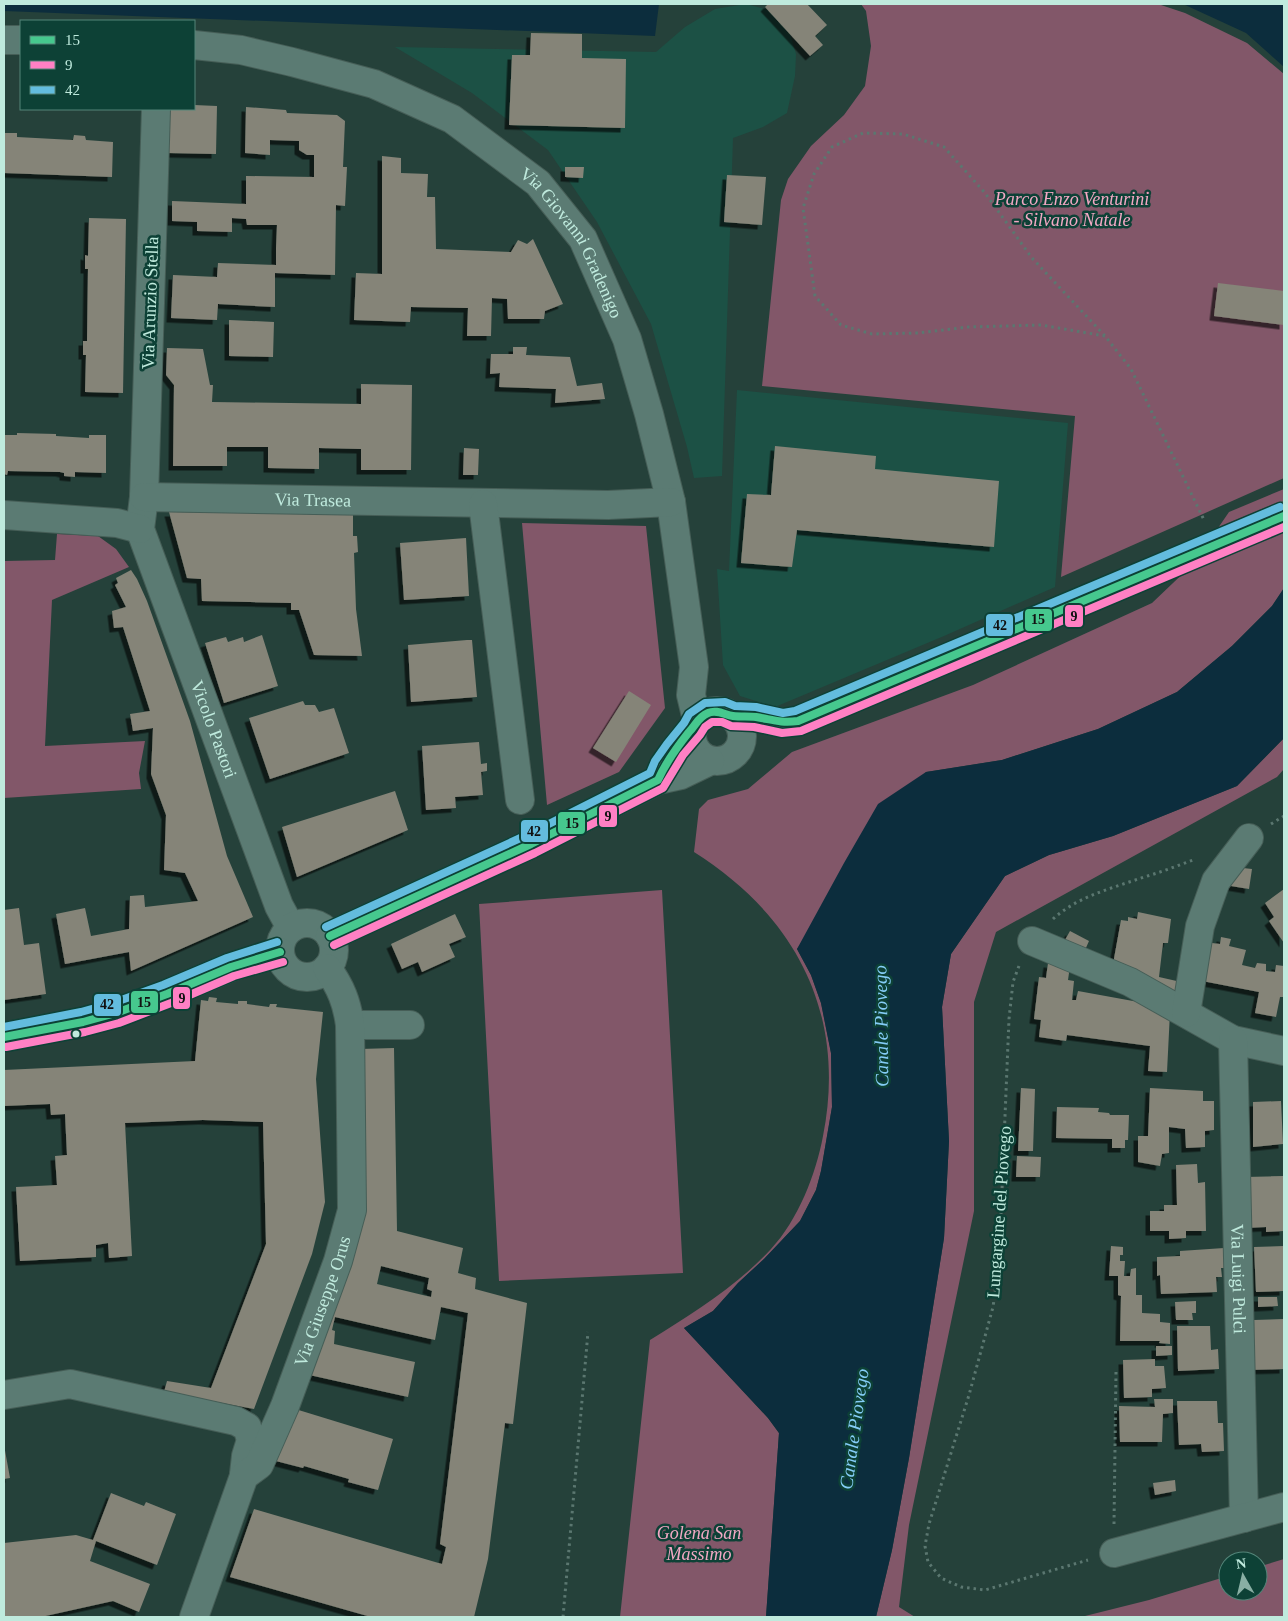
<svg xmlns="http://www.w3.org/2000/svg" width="1288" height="1621" font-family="'Times New Roman',serif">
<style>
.built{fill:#1c5145}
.green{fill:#825769}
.water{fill:#0c2d3d}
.building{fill:#858478;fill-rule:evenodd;filter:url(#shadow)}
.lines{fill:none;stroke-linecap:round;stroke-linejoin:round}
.minor-casing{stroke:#465e57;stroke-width:30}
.path{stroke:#5b7770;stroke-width:3;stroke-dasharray:2.5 4;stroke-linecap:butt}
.minor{stroke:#5b7b73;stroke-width:28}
.bus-1-casing{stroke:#0d4136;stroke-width:11}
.bus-2-casing{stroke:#0d4136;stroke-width:11}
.bus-3-casing{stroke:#0d4136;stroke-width:11}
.bus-1{stroke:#46c88e;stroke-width:8}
.bus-2{stroke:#ff80c4;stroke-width:8}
.bus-3{stroke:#63bcde;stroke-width:8}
.bus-dot{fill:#bfeadd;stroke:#0d4136;stroke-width:2}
.labels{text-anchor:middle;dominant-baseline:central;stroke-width:5;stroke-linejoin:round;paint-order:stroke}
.park-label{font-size:18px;font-style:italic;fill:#f2a8c4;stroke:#0d4136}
.street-label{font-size:18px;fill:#bfeadd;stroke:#0d4136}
.water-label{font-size:19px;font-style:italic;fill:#84ccf6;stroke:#0d4136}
.line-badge{stroke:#0d4136;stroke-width:2}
.pale-badge-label{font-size:14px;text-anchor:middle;font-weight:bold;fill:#111}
</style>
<defs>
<filter id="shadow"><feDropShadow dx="-4.5" dy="4.5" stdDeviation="0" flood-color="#0009"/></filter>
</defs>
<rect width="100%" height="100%" fill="#25413a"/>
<path class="built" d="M746 4 772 11 790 34 796 54 795 76 787 113 763 127 733 138 722 476 694 478 687 447 651 324 597 222 548 150 472 93 395 47 656 52 685 27 715 9Z
M737 390 1068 423 1055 587 944 636 775 707 740 696 723 665 717 569 729 571Z"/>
<path class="green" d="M861 4H1158L1185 13 1247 43 1284 74V478L1061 577 1075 416 762 386 781 200 788 179 811 146 844 115 865 86 871 46 866 11Z
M1284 489V588L1272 606 1232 646 1177 692 1098 729 1002 760 926 772 797 949 811 975 821 1003 831 1053 832 1107 821 1171 816 1190 800 1221 764 1259 738 1283 713 1311 684 1328 768 1418 779 1433 766 1617H620L650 1340C693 1313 737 1286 771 1249 798 1220 816 1174 823 1136 847 1015 797 917 694 852L699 809 708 800 748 789 792 752 973 685 1152 603 1194 563 1229 512Z
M522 523 646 526 665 708 619 772 547 805Z
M57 534 98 536 116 549 129 567 52 600 45 746 145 741 139 773 141 789 4 798V561L55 560Z
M1284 738V769L1277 777 996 932 974 1002V1211L909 1525 899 1607 915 1617H876L892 1550 909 1458 944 1238 949 1141 942 1007 951 954 1005 876 1049 855 1113 836 1237 786Z
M662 890 683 1273 499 1281 479 904Z
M1284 1559V1617H1081L1149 1600 1228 1576V1591H1258V1567Z"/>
<path class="water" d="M4 4H659L655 36 4 11Z
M1183 4H1284V67L1246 33Z
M1284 588V738L1237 786 1113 836 1049 855 1005 876 951 954 942 1007 949 1141 944 1238 909 1458 892 1550 876 1617H766L779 1433 768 1418 684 1328 713 1311 738 1283 764 1259 800 1221 816 1190 821 1171 832 1107 831 1053 821 1003 811 975 797 949 844 863 878 804 926 772 1002 760 1098 729 1177 692 1232 646 1272 606Z"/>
<path class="building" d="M768 4H807L827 25 815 36 823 45 810 56 765 7Z
M531 33 582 34V58L626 59 625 128 509 125 512 55H530Z
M194 105 217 106 216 154 168 153 169 109H194Z
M246 107 286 110 287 113 337 115 345 121 343 167H347L345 206 336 205 335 275 275 273V307L218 304 217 320 171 318 173 275 217 277 218 263 276 265V248L277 225H247L246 219 232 218V232L197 231V222L172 221V201L246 204V176L314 177V155H307L299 150V141L270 140V155L245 153Z
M5 133H17V137L73 140 74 135 85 136 86 140 113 142 112 177 4 173Z
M382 156 401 158V173L428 174 427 197H435L436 249 511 252 518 240 527 244 533 239 563 304 545 311 544 319H508L507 299 492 298 491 336H467L468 308 411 307 410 322 354 320 356 273 382 274Z
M565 167H584L583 178 565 177Z
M727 175 766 177 762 225 724 222Z
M89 218 126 219 123 393 85 392 86 355H83V341H87L88 269H85V255L88 256Z
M1218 283 1284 291V325L1214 316Z
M229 320 274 322 273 357 229 356Z
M513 347H527L526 355 570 357 577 386 602 383 605 399 555 403 556 389 499 387 500 373 490 374 491 354H513Z
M167 348 203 349 210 385H213L212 402 361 404V384L412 385 411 470H361V449L319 448V469L268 468V447H227V466H173L174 385 166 375Z
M17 433 56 434V436L89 438V435H106V473L75 472V477L64 476V473L60 472 8 471 7 475 4 474V435H17Z
M775 446 876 456 875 469 999 481 994 547 797 530 792 567 741 563 747 494 771 495Z
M464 448 479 449 478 475H463Z
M169 512 353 514V536H357L358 552 354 553 356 609 362 656 314 655 299 610H291V603L202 601 201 579 187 578Z
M466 538 469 596 404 600 400 543Z
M131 570 137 579 147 601 190 721 227 856 253 917 131 971 129 952 65 964 56 914 85 908 91 936 129 929 130 896 144 895 145 907 198 901 185 873 164 870 166 815 151 774 153 728 133 731 130 714 150 711 123 627 114 628 112 611 126 607 115 585 118 583 116 578Z
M262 635 278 686 224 703 205 643 226 637 228 642 243 637 244 642Z
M467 640H472L477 697 411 702 408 645Z
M629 691 651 705 616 762 593 748Z
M303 701 305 705H315L319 712 334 708 349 753 270 779 249 718Z
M479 742 481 764 487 763V771L481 772 483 795 455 797 456 808 426 810 422 746Z
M395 791 408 830 297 877 282 827Z
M1234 867 1252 869 1249 889 1231 886Z
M1284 889V943L1269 921 1274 917 1265 903Z
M19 908 24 945 39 943 46 994 4 1000V910Z
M1138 912 1171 919 1168 943H1163L1159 977 1181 982 1178 997 1113 964 1121 920 1128 921V917L1137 919Z
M455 914 466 937 449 944 455 957 422 972 418 962 402 969 391 944Z
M1070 931 1089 941 1085 950 1065 940Z
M1221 937 1231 939 1229 946 1246 950 1242 965 1255 968 1257 963 1266 964V971L1275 972 1276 965 1284 966V997H1280L1276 1017 1255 1013 1259 992 1197 980 1204 942 1220 944Z
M1048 963 1070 966 1068 980 1074 981 1072 1000H1076L1078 991 1155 1005 1170 1012 1167 1072 1148 1071 1150 1046 1067 1035 1066 1041 1039 1037 1041 1020 1034 1019 1039 977 1046 978Z
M209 997 217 998 216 1002 238 1004V1001H247V1004L269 1007 270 1004H277L276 1007 323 1012 316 1079 325 1202 312 1254 254 1409 164 1392 167 1381 211 1388 266 1244 263 1122 203 1120 125 1123 132 1256 109 1258 108 1243 96 1245V1257L20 1261 16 1187 57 1185 55 1156 67 1155 65 1114 51 1115 50 1104 4 1106V1070L195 1061 201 1000 208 1001Z
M394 1048 397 1231 463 1248 458 1273 476 1278 475 1289 527 1303 513 1424 505 1423 488 1559 474 1617H371L230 1577 254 1509 442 1564 446 1547 440 1544 468 1313 441 1307 435 1340 335 1317 332 1330 335 1331 334 1344 415 1362 408 1397 305 1374 361 1226 360 1049ZM381 1266 429 1278 427 1289 432 1291 431 1297 377 1284Z
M1021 1088 1035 1089 1033 1151H1018Z
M1150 1088 1203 1091V1101H1214V1130L1205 1131V1147L1186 1148 1185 1129 1169 1127V1153L1162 1154 1160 1166 1138 1162V1136H1148Z
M1281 1101 1283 1144 1253 1147V1102Z
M1057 1107 1099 1108 1098 1112 1109 1113 1110 1115H1129L1128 1140H1125V1148H1112V1139L1056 1138Z
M1017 1156 1041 1157 1040 1177H1016Z
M1197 1164 1198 1183 1205 1182 1206 1231H1186V1238L1169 1239V1231H1150V1211H1164V1205H1177L1176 1165Z
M1284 1176V1231L1266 1232V1227L1246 1228 1245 1177Z
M1111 1246 1123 1247V1255H1120V1261H1125L1124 1276H1130L1131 1269 1136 1268V1295H1142V1313L1160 1314V1322L1170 1323V1344L1159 1343 1160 1341H1120L1121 1296 1118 1295V1276H1109Z
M1284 1246V1291L1256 1292 1254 1247Z
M1224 1248V1268H1221L1222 1277H1216L1217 1292 1161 1294 1160 1275 1157 1276V1257L1180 1256V1251Z
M1258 1297H1277L1278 1306 1258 1307Z
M1196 1301V1313H1192L1193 1320H1176L1175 1302Z
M1284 1319V1369L1247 1370V1347H1254V1320Z
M1177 1326H1210L1211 1350 1218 1349 1219 1369 1178 1371Z
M1156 1346H1172V1355L1156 1356Z
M1155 1359V1366H1164L1166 1388 1152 1389V1397L1124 1398 1123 1360Z
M1154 1399H1173V1413L1163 1414 1162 1442H1120L1119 1406 1155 1407Z
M1177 1401H1217L1218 1423H1223L1224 1451 1202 1452 1201 1444 1179 1445Z
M292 1408 393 1439 378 1490 348 1482 349 1479 304 1466 303 1468 272 1460Z
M4 1445 10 1478 4 1479Z
M1175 1480 1176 1491 1155 1495 1153 1483Z
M111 1493 144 1506 146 1502 176 1514 157 1565 96 1541 90 1561 150 1584 139 1612 113 1601 41 1617H4V1543L76 1535 93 1540Z"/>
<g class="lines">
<g class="minor-casing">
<g id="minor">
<path d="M4 40H21"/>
<path id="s1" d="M194 45 241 50 292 62 374 84 452 119 538 183 583 239 627 339 649 414 671 502 694 667 691 695 697 720"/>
<path id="s2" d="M156 109 144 497 140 529 279 906 291 928"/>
<path id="s3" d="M144 497 608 505 671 502"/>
<path d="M483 504 520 800"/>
<path d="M4 515 117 523 140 529"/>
<circle cx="717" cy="736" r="25"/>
<path d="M732 716 755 717 783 723 798 721 1284 516"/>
<path d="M658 780C666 760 678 745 692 729"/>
<circle cx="307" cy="950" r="27"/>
<path d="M330 936 531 844 658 780 681 775 710 761"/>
<path d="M1032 941 1130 982 1233 1040 1284 1051"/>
<path d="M1186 1013 1200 926 1216 881 1249 838"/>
<path d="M350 1025H410"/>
<path d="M4 1037 83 1022 116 1013 167 994 231 967 280 952"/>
<path id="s4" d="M1233 1040 1244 1518"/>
<path d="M4 1395 70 1384 236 1421 247 1427 251 1440 246 1456 244 1474"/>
<path d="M1114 1553 1284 1507"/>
<path id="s5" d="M194 1617 244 1476 259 1465 285 1406 338 1261 352 1210 350 1025C347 1003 341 987 327 968"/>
</g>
</g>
<path class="path" d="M1105 336 1041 325 968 327 918 333 872 334 841 325 815 296 803 208 814 174 832 147 863 133 903 134 944 147 985 193 1032 258 1105 336 1131 369 1204 520
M1271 824 1284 816
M1053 919C1078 896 1113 888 1144 877 1162 872 1179 865 1196 859
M1019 966 1013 982 1009 1019 999 1263 993 1307 969 1395 929 1524 925 1546 928 1562 941 1578 961 1587 985 1590 1088 1560
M1114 1524 1116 1372
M563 1617 588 1332"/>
<use href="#minor" class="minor"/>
<g class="bus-1-casing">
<path id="bus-1" d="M330 936 531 844 658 780C666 762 677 747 689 732 696 725 698 717 708 713 717 709 725 715 733 716 741 717 749 716 756 717 774 720 780 723 798 721L1284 516
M4 1037 83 1022 116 1013 167 994 231 967 280 952"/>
</g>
<g class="bus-2-casing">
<path id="bus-2" d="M334 945 535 853 663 788 683 755 700 735 705 727 712 722H722L731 726 754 727 782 733 801 731 1284 527
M6 1047 85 1032 119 1023 171 1003 234 976 283 962"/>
</g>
<g class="bus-3-casing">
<path id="bus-3" d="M326 927 527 835 650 773 655 761 667 744 684 723 689 714 705 703 725 702 735 706 756 707 783 713 795 711 1280 507
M4 1027 81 1012 113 1003 163 985 227 958 277 942"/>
</g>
<use href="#bus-1" class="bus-1"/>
<use href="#bus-2" class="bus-2"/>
<use href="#bus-3" class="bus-3"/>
</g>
<circle class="bus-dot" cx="76" cy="1034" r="4.5"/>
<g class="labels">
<g class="park-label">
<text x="1072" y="199">Parco Enzo Venturini<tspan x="1072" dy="21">- Silvano Natale</tspan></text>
<text x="699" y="1533">Golena San<tspan x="699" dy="21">Massimo</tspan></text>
</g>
<g class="street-label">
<text stroke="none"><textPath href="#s1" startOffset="446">Via Giovanni Gradenigo</textPath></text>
<text transform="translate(150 303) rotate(-88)">Via Arunzio Stella</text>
<text stroke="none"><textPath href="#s3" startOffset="169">Via Trasea</textPath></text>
<text stroke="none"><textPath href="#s2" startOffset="634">Vicolo Pastori</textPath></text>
<text transform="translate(999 1212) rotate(-86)">Lungargine del Piovego</text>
<text stroke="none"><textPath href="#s4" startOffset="239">Via Luigi Pulci</textPath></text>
<text stroke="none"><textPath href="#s5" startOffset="344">Via Giuseppe Orus</textPath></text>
</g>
<g class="water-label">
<text transform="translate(881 1026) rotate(-91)">Canale Piovego</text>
<text transform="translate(854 1429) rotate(-82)">Canale Piovego</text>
</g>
</g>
<g class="line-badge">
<rect x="1064" y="604" width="20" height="24" rx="5" fill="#ff80c4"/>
<rect x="1024" y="608" width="29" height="24" rx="5" fill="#46c88e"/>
<rect x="985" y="613" width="29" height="24" rx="5" fill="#63bcde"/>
<rect x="598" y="804" width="20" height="24" rx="5" fill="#ff80c4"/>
<rect x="557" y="811" width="29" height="24" rx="5" fill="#46c88e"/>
<rect x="520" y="819" width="29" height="24" rx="5" fill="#63bcde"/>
<rect x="172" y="986" width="19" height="24" rx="5" fill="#ff80c4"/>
<rect x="130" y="990" width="29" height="24" rx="5" fill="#46c88e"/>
<rect x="93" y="993" width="29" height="24" rx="5" fill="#63bcde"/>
</g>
<g class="pale-badge-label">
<text x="1074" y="621">9</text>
<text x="1038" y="624">15</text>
<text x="1000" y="630">42</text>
<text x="608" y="821">9</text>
<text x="572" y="828">15</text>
<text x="534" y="836">42</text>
<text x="182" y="1003">9</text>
<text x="144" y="1007">15</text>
<text x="107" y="1009">42</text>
</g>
<rect width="1288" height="1621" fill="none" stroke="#bfeadd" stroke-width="10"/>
<rect x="20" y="20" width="175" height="90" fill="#0d4136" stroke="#548579"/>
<rect x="30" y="36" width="25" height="8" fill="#46c88e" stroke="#548579"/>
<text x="65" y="45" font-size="15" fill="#bfeadd">15</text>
<rect x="30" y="61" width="25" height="8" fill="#ff80c4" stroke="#548579"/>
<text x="65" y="70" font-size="15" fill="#bfeadd">9</text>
<rect x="30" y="86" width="25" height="8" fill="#63bcde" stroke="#548579"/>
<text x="65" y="95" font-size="15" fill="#bfeadd">42</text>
<g transform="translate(1243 1576) rotate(352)"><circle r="24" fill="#0d4136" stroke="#548579"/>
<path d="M0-4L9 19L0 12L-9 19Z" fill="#89afa4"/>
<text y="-8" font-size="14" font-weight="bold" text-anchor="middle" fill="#bfeadd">N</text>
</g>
</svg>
